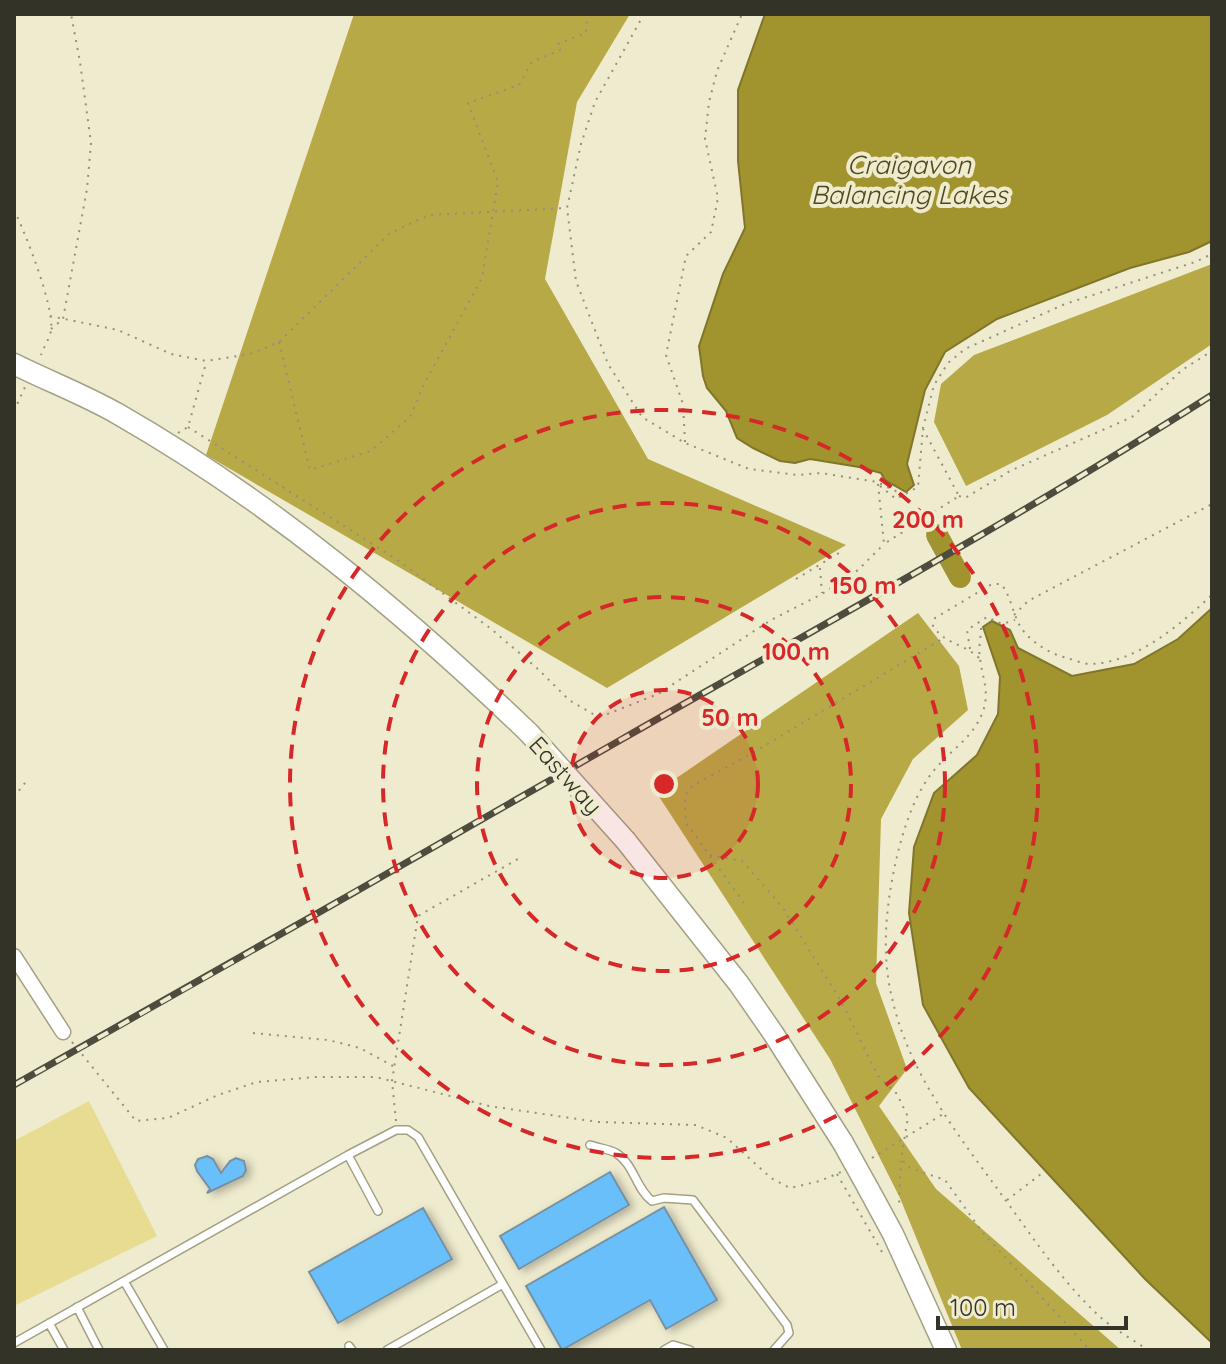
<svg xmlns="http://www.w3.org/2000/svg" width="1226" height="1364" font-family="Quicksand,sans-serif">
<style>
.green{fill:#e7dc91}
.forest{fill:#b7a946}
.water{fill:#a1932d;stroke:#80762b;stroke-width:2}
.lines{fill:none;stroke-linecap:round;stroke-linejoin:round}
.river{stroke:#a1932d;stroke-width:22}
.building{fill:#67bffa;stroke:#7790a2;stroke-width:2;filter:url(#shadow)}
.lane-casing{stroke:#a3a084;stroke-width:10}
.street-casing{stroke:#a3a084;stroke-width:17}
.secondary-casing{stroke:#a3a084;stroke-width:23}
.path{stroke:#93907c;stroke-width:2;stroke-dasharray:2 6;stroke-linecap:butt}
.lane{stroke:#fff;stroke-width:7}
.street{stroke:#fff;stroke-width:14}
.secondary{stroke:#fff;stroke-width:20}
.rail-casing{stroke:#4d4c3d;stroke-width:7}
.rail{stroke:#efebce;stroke-width:4;stroke-dasharray:12;stroke-linecap:butt}
.secondary-bridge-casing{stroke:#a3a084;stroke-width:23;stroke-linecap:butt}
.secondary-bridge{stroke:#fff;stroke-width:20}
.ring{fill:none;stroke:#d62828;stroke-width:4;stroke-dasharray:14 10}
.labels{text-anchor:middle;dominant-baseline:central;stroke-width:8;stroke-linejoin:round;paint-order:stroke}
.street-label{font-size:24px;fill:#343327;stroke:#efebce}
.water-label{font-size:26px;font-style:italic;fill:#4e481f;stroke:#efebce}
.centre{fill:#d62828;stroke:#efebce;stroke-width:4}
.ring-label{font-size:24px;text-anchor:middle;font-weight:bold;fill:#d62828;stroke:#efebce;stroke-width:8;stroke-linejoin:round;paint-order:stroke}
</style>
<defs>
<filter id="shadow"><feDropShadow dx="4.5" dy="2.5" stdDeviation="4" flood-color="#0004"/></filter>
</defs>
<rect width="100%" height="100%" fill="#efebce"/>
<path class="green" d="M89 1101 157 1236 14 1306V1141Z"/>
<path class="forest" d="M354 14H630L577 102 545 279 648 459 846 545 607 688 206 455Z
M1212 264V344L1107 415 966 486 934 422 941 384 974 355Z
M918 613 959 666 968 710 913 759 881 819 876 983 907 1069 879 1106 936 1189 1121 1350H962L900 1198 830 1059 656 792Z"/>
<path class="water" d="M765 14H1212V241L1189 252 1130 268 997 319 945 352 925 390 907 464 914 485 906 492 885 480 881 473 859 467 810 459 795 463 780 461 753 448 737 438 726 411 707 388 703 376 699 346 723 274 745 228 738 161V90Z
M1212 608V1343L1145 1279 969 1088 923 1005 909 913 914 847 934 793 977 755 998 714 1000 677 983 627 992 621 1010 630 1018 648 1072 676 1134 664 1178 639Z"/>
<g class="lines">
<path class="river" d="M937 535 960 577"/>
</g>
<path class="building" d="M207 1156 213 1159 221 1173 230 1161 236 1158 244 1161 246 1170 243 1176 207 1193 210 1189 197 1171 195 1165 198 1159Z
M610 1172 629 1205 519 1269 500 1236Z
M664 1207 717 1300 666 1329 650 1300 562 1350 526 1286Z
M423 1208 452 1259 338 1323 309 1272Z"/>
<g class="lines">
<g class="lane-casing">
<path id="lane" d="M590 1145C598 1148 609 1149 616 1153 634 1164 636 1189 652 1201L664 1198 693 1200 787 1325 789 1333 774 1350
M348 1155 378 1211
M124 1281 164 1350
M77 1307 99 1350
M49 1323 64 1350
M14 1343 348 1155 396 1130H408L418 1137 541 1350
M349 1346 352 1350
M387 1350 503 1284
M664 1350 673 1345 690 1350"/>
</g>
<g class="street-casing">
<path id="street" d="M14 956 63 1032"/>
</g>
<g class="secondary-casing">
<path id="secondary" d="M14 364C48 381 85 395 118 414 270 501 403 612 529 733
M626 841 739 984 773 1033 843 1143
M868 1188 893 1234 946 1350"/>
</g>
<path class="path" d="M644 14 595 102 581 144 567 208 576 281 608 364 642 417 685 443 749 469 797 475 821 473 877 482 902 494
M14 210C25 232 55 308 51 331 49 339 44 347 41 355
M50 316 118 330 171 354 206 361 250 354 279 342 390 233 429 215 566 208
M51 329 63 319 87 189 91 143 80 62 71 14
M279 342 310 470 371 451 410 417 424 384 482 278 498 182 468 103 519 85 532 62 560 50 557 44 586 33 587 14
M14 411 25 387
M188 427 396 559 490 628 538 669 569 700 593 714 605 715 658 694 771 620 822 594 858 570 884 544
M178 433 188 427 206 363
M685 442 683 404 666 355 686 256 711 232 718 198 705 139 709 102 717 71 742 14
M878 484 884 544 959 496 923 429
M880 486 896 499 918 487 923 428 934 385 948 363 965 349 1065 304 1195 262 1212 254
M959 496 965 498 1010 471 1132 417 1182 370 1212 351
M930 540 953 581
M820 568 822 593
M796 579 839 553
M1014 615 1028 601 1212 504
M981 628C981 638 978 649 980 658 982 677 990 692 983 711 974 737 953 748 937 767 917 789 907 819 899 848 887 897 880 949 892 998 909 1074 959 1136 1004 1198 1034 1239 1061 1280 1098 1315 1113 1329 1132 1339 1148 1350
M970 649 967 630 987 617 1002 624 1015 620
M979 658C962 642 947 646 933 626L935 618 992 584H1001C1013 598 1012 618 1025 633 1036 645 1051 654 1067 658 1074 660 1083 664 1091 664 1138 662 1179 625 1212 595
M14 797 28 779
M710 855 742 861 783 908 841 1001 878 1076 897 1094 908 1117 901 1159 899 1207
M744 903 686 823 685 796 692 786 751 754 942 639
M253 1033 328 1040 360 1048 393 1066
M72 1042 136 1121 168 1118 218 1095 257 1082 316 1077H376L489 1106 598 1122 696 1125 727 1138 771 1178 790 1188 820 1181 841 1172
M396 1121 392 1081 418 916 518 859
M872 1158 943 1114
M903 1161 910 1168 945 1180 983 1233 1090 1350
M837 1174 882 1252
M1007 1200 1045 1171"/>
<use href="#lane" class="lane"/>
<use href="#street" class="street"/>
<use href="#secondary" class="secondary"/>
<g class="rail-casing">
<path id="rail" d="M14 1085C218 971 421 854 624 738 821 626 1020 517 1212 395"/>
</g>
<use href="#rail" class="rail"/>
<g class="secondary-bridge-casing">
<path id="secondary-bridge" d="M529 733 626 841
M843 1143 868 1188"/>
</g>
<use href="#secondary-bridge" class="secondary-bridge"/>
</g>
<circle cx="664" cy="784" r="94" fill="#d62828" fill-opacity=".12"/>
<g class="ring">
<circle cx="664" cy="784" r="94"/>
<circle cx="664" cy="784" r="187"/>
<circle cx="664" cy="784" r="281"/>
<circle cx="664" cy="784" r="374"/>
</g>
<g class="labels">
<g class="street-label">
<text transform="translate(566 775) rotate(48)">Eastway</text>
</g>
<g class="water-label">
<text x="909" y="164">Craigavon<tspan x="909" dy="30">Balancing Lakes</tspan></text>
</g>
</g>
<circle cx="664" cy="784" r="12" class="centre"/>
<g class="ring-label">
<text x="928" y="528">200 m</text>
<text x="863" y="594">150 m</text>
<text x="796" y="660">100 m</text>
<text x="730" y="726">50 m</text>
</g>
<rect width="1226" height="1364" fill="none" stroke="#343327" stroke-width="32"/>
<path d="M938 1316v12h188v-12" fill="none" stroke="#343327" stroke-width="4"/>
<text x="950" y="1316" font-size="24" fill="#343327" stroke="#efebce" stroke-width="6" paint-order="stroke">100 m</text>
</svg>
